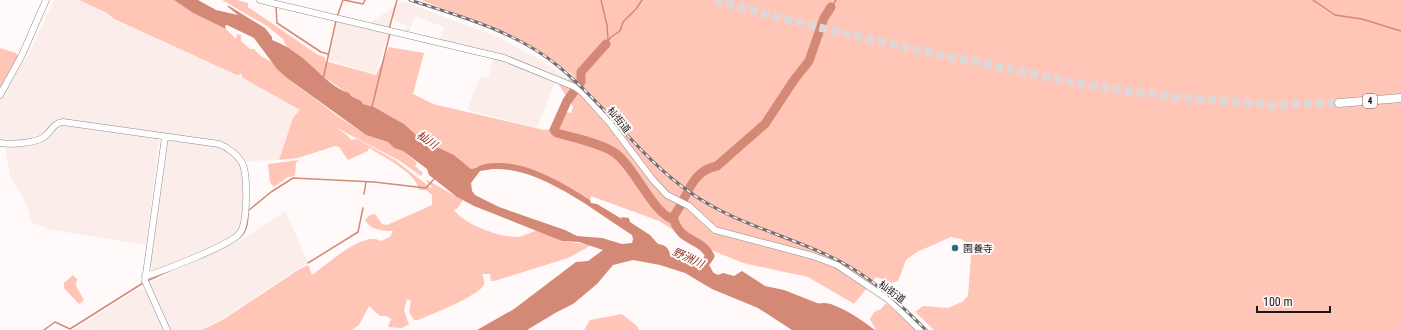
<svg xmlns="http://www.w3.org/2000/svg" width="1401" height="330" font-family="'Roboto Condensed','Noto Sans JP',sans-serif">
<style>
.built{fill:#faedea}
.green{fill:#ffc5b6}
.water{fill:#d48976;fill-rule:evenodd}
.lines{fill:none;stroke-linecap:round;stroke-linejoin:round}
.stream{stroke:#d48976;stroke-width:1.5}
.river{stroke:#d48976;stroke-width:9}
.major-tunnel{stroke:#ddd8d7;stroke-width:8;stroke-dasharray:8 4;stroke-linecap:butt}
.minor-casing{stroke:#908c8b;stroke-width:7}
.major-casing{stroke:#908c8b;stroke-width:9}
.minor{stroke:#fff;stroke-width:6}
.major{stroke:#fff;stroke-width:8}
.rail-casing{stroke:#747170;stroke-width:3}
.rail{stroke:#fffaf9;stroke-width:1.5;stroke-dasharray:4.5;stroke-linecap:butt}
.poi-dot{fill:#2a6e7e;stroke:#fffaf9;stroke-width:1.5}
.labels{text-anchor:middle;dominant-baseline:central;stroke-width:4;stroke-linejoin:round;paint-order:stroke}
.shield{fill:#fffaf9;stroke:#5f5c5c;stroke-width:1}
.shield-label{font-size:9px;font-weight:bold;fill:#1a1918}
.street-label{font-size:10px;fill:#1a1918;stroke:#fffaf9}
.poi-label{font-size:10px;fill:#1a1918;stroke:#fffaf9;text-anchor:start}
.water-label{font-size:11px;font-style:italic;fill:#8b311c;stroke:#fffaf9}
</style>
<rect width="100%" height="100%" fill="#fffaf9"/>
<path class="built" d="M54 0H79L83 2 107 13 114 20 239 76 300 110 293 118 279 160 246 161 228 145 221 141 60 120 55 121 40 138 6 143 0 140V100L24 60 28 56Z
M403 1 502 39 544 62 567 78 566 81 504 57 439 42 444 27 415 16 409 34 404 33 407 25 391 19 389 29 368 24Z
M337 21 389 33 375 74 328 60Z
M493 58 504 60 555 81 537 128 467 110 480 77 488 78Z
M58 125 157 138 159 141 146 245 52 230 32 223 26 203 11 178 5 148 42 142 49 137Z
M168 140 219 147 228 151 240 164 243 173 242 219 238 232 234 235 157 271 152 269 150 265Z
M285 211 308 262 228 315 201 330H170L149 285 151 282 248 236Z
M139 288 146 291 163 330H73Z"/>
<path class="green" d="M79 0H174L193 13 226 29 236 39 237 34 241 35V41L250 49H254L261 56 272 62 287 78 339 117 366 135 388 142 394 148 403 151 417 163 415 166 423 173 421 176 400 161 335 127 347 135 351 140 357 139 395 160 431 188 432 187 426 181 427 180 463 200 458 208 454 210C464 224 498 237 517 237 524 237 531 231 537 231 546 231 555 239 563 241 573 243 580 242 590 246L568 258 494 281H491L490 274H482C483 278 486 282 483 286 476 297 432 314 418 320H414L409 312 411 301 407 299 404 310 409 324 402 328 388 327 391 319 386 316H380L369 306 359 325 352 330H202L224 319 298 270 308 265 312 275C327 265 363 230 381 241L390 237 393 231C383 231 370 230 365 220L370 215 375 214 382 224 387 225 432 205V195L426 190H419C417 173 382 156 369 148L368 151 348 160 339 147 335 146 298 158 279 160 293 118 300 110 243 78 240 73 239 76 114 19 107 13Z
M222 0H237L248 3V7L318 55 325 57V61L376 75 389 47 424 53 413 94 433 104 544 130 558 128 563 111 571 113 573 107 559 85 574 76 546 55 514 36 421 0H1401V330H934L915 312 923 306 948 308 962 302 968 296 971 257 967 243 961 239 951 237 917 252 906 260 898 281 891 283 876 277 854 304 808 277 743 263 694 243 659 221 591 196 590 200 553 178 524 167 513 165H482L474 169H471L454 155 422 140 404 124 374 107 363 104 318 73 314 68 287 48 283 39 267 26Z
M0 48 16 53 18 56 1 86H0Z
M299 160 296 163 295 176 288 177 274 187 270 182 268 164Z
M73 275 77 279 76 286 84 300 79 304 64 288V283Z
M886 303 901 314 916 330H876L870 319 874 312 881 309Z
M622 314 637 326 639 330H584L590 320Z"/>
<path class="water" d="M174 0H198L216 10 238 15 227 6H229L265 28 272 37V40C286 45 301 56 313 67 323 77 336 89 349 93L351 96 361 101 363 104 374 107 404 124 422 140 454 155 471 169C476 169 478 166 482 165 488 163 495 163 501 163 532 164 565 184 590 200L591 203 597 204 622 219 621 217 629 218 630 222 650 235 658 244C665 245 668 247 670 254L697 267 700 266 718 275 723 273 734 276 742 271 765 286 784 290 817 303C819 304 821 303 823 303 836 302 865 322 875 330H792L758 308 712 289 685 273 660 265 633 260 613 265 597 284 573 304 557 312 527 330H477L514 309 576 262 588 261 603 250 579 242 562 241 474 206 457 197 429 175 427 169 403 151 394 148 388 142 366 135 287 78 277 69 254 38 227 25 225 26 226 29 193 13ZM493 169C540 167 593 210 632 235L633 239 632 243 622 244 602 238 577 236 565 230 499 207 475 195 472 191 471 183 480 171Z"/>
<g class="lines">
<path class="stream" d="M344 0 363 4 365 0
M601 0 607 25 608 40
M1313 0 1335 15 1362 19 1401 31
M276 6 277 23 321 52 328 54
M831 7 836 0
M337 17 343 0
M389 29 397 0
M606 44 611 37 620 31 623 22 636 9 642 0
M323 79 336 21
M372 107 390 33
M364 194 366 182
M236 240C247 234 248 223 248 211L271 192 293 178 374 182 426 188 434 179
M308 263 358 232 363 208
M147 281 171 270
M44 330 55 322 70 329 143 283"/>
<path class="river" d="M606 44 581 72V82L567 101 554 130 557 133C574 138 601 143 615 153 634 166 654 215 673 219
M711 278 704 265 710 256C700 236 680 244 673 217 688 198 690 171 717 166L765 124 794 80 809 61 824 18 831 7"/>
<path class="major-tunnel" d="M715 0 800 23 904 47 1086 85 1173 97 1270 105 1339 103"/>
<g class="minor-casing">
<path id="minor" d="M260 0 504 58 575 87 582 92 609 122 653 180 667 195 689 206 715 230 813 256 837 265 889 300 920 330
M0 95 22 55 46 0
M165 137 145 281 167 330
M0 143C9 145 36 143 44 137 51 132 53 123 63 122L219 144C227 147 238 155 242 163 248 173 248 225 239 234 230 245 161 272 145 276"/>
</g>
<g class="major-casing">
<path id="major" d="M1339 103 1401 98"/>
</g>
<use href="#minor" class="minor"/>
<use href="#major" class="major"/>
<g class="rail-casing">
<path id="rail" d="M410 0C460 16 517 32 558 66 606 105 640 158 691 193 732 222 782 234 827 255 867 273 896 300 926 330"/>
</g>
<use href="#rail" class="rail"/>
</g>
<circle class="poi-dot" cx="955" cy="248" r="4"/>
<g class="labels">
<rect class="shield" x="1363" y="94" width="14" height="14" rx="3"/>
<g class="shield-label">
<text x="1370" y="101">4</text>
</g>
<g class="street-label">
<text transform="translate(619 120) rotate(51)">杣街道</text>
<text transform="translate(892 292) rotate(37)">杣街道</text>
</g>
<g class="poi-label">
<text x="963" y="248">園養寺</text>
</g>
<g class="water-label">
<text transform="translate(427 140) rotate(34)">杣川</text>
<text transform="translate(688 258) rotate(25)">野洲川</text>
</g>
</g>
<path d="M1257 306v6h73v-6" fill="none" stroke="#1a1918" stroke-width="2"/>
<text x="1263" y="306" font-size="12" fill="#1a1918" stroke="#fffaf9" stroke-width="3" paint-order="stroke">100 m</text>
</svg>
